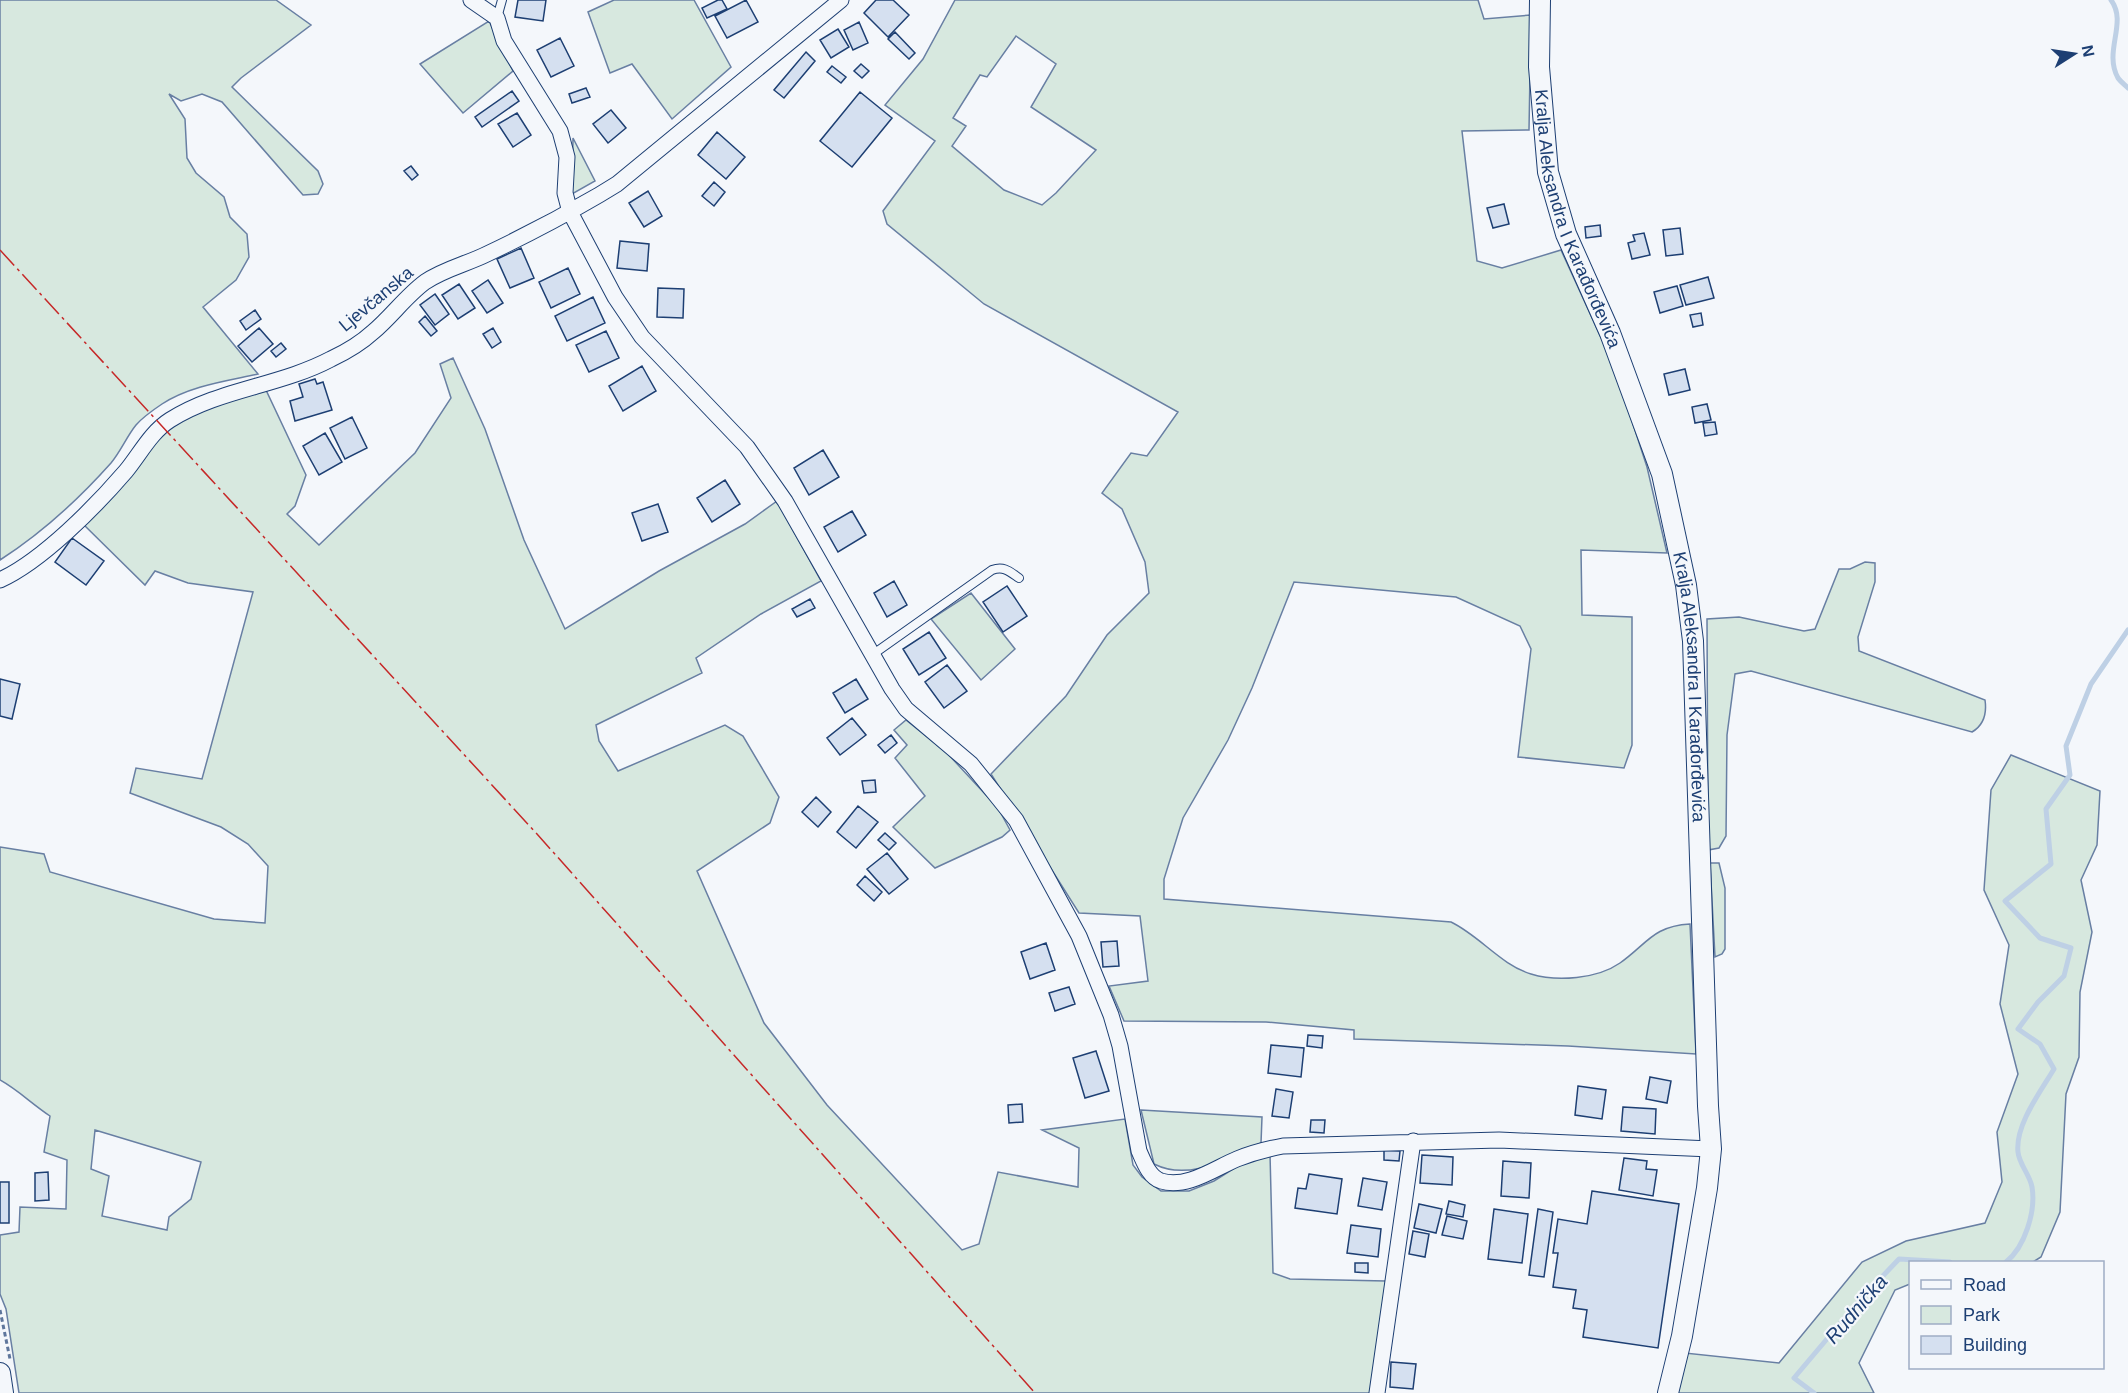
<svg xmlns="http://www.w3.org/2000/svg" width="2128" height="1393" font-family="Arial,sans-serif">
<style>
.green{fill:#d7e8df;stroke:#687fa3;stroke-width:1.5;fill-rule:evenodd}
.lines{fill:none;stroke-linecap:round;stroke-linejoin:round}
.stream{stroke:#bed0e5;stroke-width:5}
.building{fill:#d5e0f0;stroke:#1d3f73;stroke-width:1.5}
.service-casing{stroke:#1d3f73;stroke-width:10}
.minor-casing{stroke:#1d3f73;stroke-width:17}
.tertiary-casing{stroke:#1d3f73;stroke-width:22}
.path{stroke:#5e769c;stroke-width:3;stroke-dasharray:4.5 3;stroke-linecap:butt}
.service{stroke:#f4f7fb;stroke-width:8}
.minor{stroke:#f4f7fb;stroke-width:15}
.tertiary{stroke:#f4f7fb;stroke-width:20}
.power{stroke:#c62828;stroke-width:1.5;stroke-dasharray:21 4.5 3 4.5;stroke-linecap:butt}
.labels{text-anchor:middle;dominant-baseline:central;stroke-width:4.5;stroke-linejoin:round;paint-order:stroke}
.street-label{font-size:18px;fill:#1d3f73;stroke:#f4f7fb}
.water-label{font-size:20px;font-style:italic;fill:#1d3f73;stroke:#f4f7fb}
</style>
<rect width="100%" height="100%" fill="#f4f7fb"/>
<path class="green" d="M0 0H276L311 25 241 78 232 87 318 171 323 184 318 194 303 195 222 102 202 94 181 101 169 94 185 119 187 158 196 173 224 197 230 217 247 234 249 257 236 280 203 307 258 374C226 381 189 386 162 404 153 410 143 417 136 425 127 436 121 451 111 463 78 500 42 533 0 560Z
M614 0H694L731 67 672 119 632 64 610 73 588 12Z
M955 0H1478L1484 19 1531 15 1529 130 1462 131 1477 261 1502 268 1561 250 1614 366 1647 467 1667 553 1581 550 1582 615 1632 617V745L1624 768 1518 757 1531 649 1520 626 1456 597 1294 582 1252 688 1228 740 1183 818 1164 879V899L1451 922C1480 936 1501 965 1531 974 1557 982 1597 979 1620 963 1647 944 1653 926 1690 924L1696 1054 1568 1046 1354 1039V1030L1266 1022 1124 1021 1109 986 1148 981 1140 916 1079 913 991 774 1066 696 1107 635 1149 593 1145 562 1122 509 1102 493 1131 453 1147 456 1178 412 984 304 887 224 883 211 935 141 885 105 923 59ZM1016 36 1056 64 1031 107 1096 150 1056 193 1042 205 1004 190 952 146 966 126 953 118 980 75 987 77Z
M489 21 513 71 463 113 420 64Z
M573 138 595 181 572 194Z
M453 358 485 429 524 540 565 629 659 571 745 524 777 501 821 581 761 614 696 658 702 673 596 725 599 741 618 771 725 725 743 736 779 797 770 823 697 871 764 1023 827 1105 962 1250 979 1244 998 1172 1078 1187 1079 1148 1042 1130 1125 1119 1133 1165 1142 1177 1161 1191H1189L1214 1181 1241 1164 1270 1154 1273 1273 1290 1279 1386 1281 1372 1393H19L6 1309 0 1294V1235L19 1232 20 1207 66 1209 67 1160 44 1152 50 1116C32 1104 18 1090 0 1080V847L44 854 50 872 214 919 265 923 268 866 248 844 221 827 130 793 136 768 202 779 253 592 188 583 155 571 145 585 83 524 158 438 174 425 190 415 265 388 306 475 295 506 287 514 319 545 415 453 451 398 440 364ZM95 1130 201 1162 191 1199 169 1217 167 1230 102 1216 109 1176 91 1169Z
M1865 562 1875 563V582L1858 637 1859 651 1985 700C1987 714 1984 725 1972 732L1751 671 1735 674 1727 735 1726 836 1719 848 1708 850 1707 619 1739 617 1804 631 1815 629 1839 569H1850Z
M971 593 1015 649 981 680 931 619Z
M906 720 947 753 998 808 1010 830 1002 837 935 868 893 827 925 796 895 758 907 745 894 730Z
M2011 755 2100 791 2097 845 2081 880 2092 932 2080 992 2079 1057 2066 1094 2060 1212 2041 1257 2033 1262H1910V1284L1895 1290 1859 1363 1874 1393H1676L1685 1353 1779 1363 1862 1262 1906 1241 1985 1223 2002 1182 1997 1132 2018 1074 2000 1004 2009 945 1984 890 1991 790Z
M1710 863H1719L1725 888V949L1722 954 1715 957Z
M1141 1110 1262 1117 1261 1143C1227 1158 1190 1182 1154 1164Z"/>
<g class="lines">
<path class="stream" d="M2111 0C2128 23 2103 51 2118 78 2120 81 2125 85 2128 88
M2006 1262C2025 1247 2036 1211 2032 1187 2030 1175 2019 1164 2018 1152 2015 1125 2041 1091 2054 1069L2040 1044 2018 1029 2038 1002 2064 976 2071 948 2040 938 2005 901 2051 864 2046 809 2070 775 2066 746 2091 684 2128 630
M1814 1393 1794 1378 1859 1301 1899 1259 1950 1262"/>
</g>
<path class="building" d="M518 0H546L543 21 515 17Z
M718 0H722L727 9 707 18 702 8Z
M746 0 758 22 727 38 715 16Z
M876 0H893L909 15 888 37 864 13Z
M859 22 868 43 853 50 844 30Z
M838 29 849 47 831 58 820 40Z
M895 32 915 53 909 59 888 39Z
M560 38 574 66 551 77 537 50Z
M806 52 815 61 784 98 774 90Z
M861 64 869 71 862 78 854 71Z
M832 66 846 77 841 83 827 72Z
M586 88 590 97 572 103 569 94Z
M512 91 519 101 482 127 475 117Z
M860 92 892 118 852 167 820 141Z
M611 110 626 128 608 143 593 124Z
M517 113 531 135 513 147 498 124Z
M717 132 745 157 726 179 698 155Z
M411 166 418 175 412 180 404 171Z
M714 182 725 192 714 206 702 196Z
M648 191 662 216 644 227 629 203Z
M1504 204 1509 224 1493 228 1487 208Z
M1600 225 1601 236 1586 238 1585 227Z
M1680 228 1683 254 1666 256 1663 230Z
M1644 233 1650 255 1632 259 1628 243 1635 241 1633 235Z
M620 241 649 244 647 271 617 268Z
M521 248 534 278 510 288 497 259Z
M568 268 580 294 551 308 539 282Z
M1708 277 1714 298 1686 305 1680 285Z
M488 280 503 303 487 313 472 291Z
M459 284 475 308 458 319 442 295Z
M1677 286 1683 306 1660 313 1654 292Z
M658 288 684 289 683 318 657 317Z
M435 294 449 314 435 325 420 305Z
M593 297 605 323 567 341 555 316Z
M255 310 261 319 246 330 240 321Z
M1701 313 1703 325 1693 327 1690 315Z
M425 316 437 331 431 336 419 322Z
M259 328 273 344 252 362 238 346Z
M493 328 501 342 492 348 483 334Z
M606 331 619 358 589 372 576 345Z
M281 343 286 349 276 357 271 351Z
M642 366 656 391 623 411 609 386Z
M1685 369 1690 390 1669 395 1664 374Z
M315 379 317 384 323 382 332 410 295 421 290 401 303 397 299 384Z
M1707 404 1711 420 1695 423 1692 407Z
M352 417 367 448 345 459 330 428Z
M1715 422 1717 434 1705 436 1703 423Z
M325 433 342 462 319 475 303 446Z
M823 450 839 477 809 495 794 468Z
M725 480 740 504 712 522 697 498Z
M658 504 668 532 642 541 632 513Z
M852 511 866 535 838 552 824 527Z
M72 538 104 561 86 585 55 562Z
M894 581 907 605 887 617 874 593Z
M1007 586 1027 616 1003 632 983 602Z
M810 599 815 608 797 617 792 609Z
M929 632 946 658 919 675 903 649Z
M947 665 967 691 944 708 925 682Z
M0 679 20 684 12 719 0 716Z
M856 679 868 699 845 713 833 693Z
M852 718 866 735 840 755 827 738Z
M891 735 897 743 885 753 878 745Z
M875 780 876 792 864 793 862 781Z
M816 797 831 812 818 827 802 812Z
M858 806 878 822 856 848 837 832Z
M885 833 896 843 889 850 878 840Z
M887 853 908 879 889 894 867 869Z
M865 876 882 892 874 901 857 885Z
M1117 941 1119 966 1103 967 1101 942Z
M1046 943 1055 970 1030 979 1021 952Z
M1069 987 1075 1004 1055 1011 1049 993Z
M1308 1035 1323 1036 1322 1048 1307 1046Z
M1271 1045 1304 1048 1301 1077 1268 1073Z
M1096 1051 1109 1091 1085 1098 1073 1058Z
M1650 1077 1671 1081 1667 1103 1646 1099Z
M1578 1086 1606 1090 1602 1119 1575 1115Z
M1276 1089 1293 1092 1289 1118 1272 1116Z
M1022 1104 1023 1122 1009 1123 1008 1105Z
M1623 1107 1656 1109 1655 1134 1621 1131Z
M1311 1120H1325L1324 1133 1310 1132Z
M1384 1150 1400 1151 1399 1161 1384 1160Z
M1422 1155 1453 1157 1452 1185 1420 1183Z
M1624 1158 1647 1161 1646 1169 1657 1170 1653 1196 1619 1190Z
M1503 1161 1531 1163 1529 1198 1501 1196Z
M48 1172 49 1200 35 1201V1173Z
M1309 1174 1342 1179 1337 1214 1295 1208 1298 1188 1306 1189Z
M1363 1178 1387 1182 1382 1210 1358 1206Z
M0 1182H9V1223H0Z
M1592 1191 1679 1204 1658 1348 1583 1337 1587 1310 1573 1308 1576 1290 1553 1287 1558 1253H1553L1558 1219 1587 1224Z
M1449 1201 1465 1205 1463 1217 1446 1214Z
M1419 1204 1442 1209 1436 1233 1414 1228Z
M1494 1209 1528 1214 1522 1263 1488 1259Z
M1538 1209 1553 1212 1544 1277 1529 1275Z
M1447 1216 1467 1221 1463 1239 1442 1235Z
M1351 1225 1381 1229 1378 1257 1347 1253Z
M1413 1231 1429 1234 1425 1257 1409 1254Z
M1355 1263H1368V1273L1355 1272Z
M1391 1362 1416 1364 1413 1389 1390 1387Z"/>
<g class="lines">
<g class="service-casing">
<path id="service" d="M497 18 502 0
M872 655 992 570C1004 566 1009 571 1019 578"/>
</g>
<g class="minor-casing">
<path id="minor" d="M471 0 497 18 504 41 560 131 567 157 565 193 570 212 615 297 642 337 747 447 785 501 892 689 906 709 971 764 1016 820 1079 936 1111 1015 1120 1046 1139 1151C1144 1162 1149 1177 1161 1181 1187 1189 1215 1168 1237 1159 1252 1153 1267 1149 1283 1146L1499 1140 1711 1149
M0 580C42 561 96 506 126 471 140 454 151 432 170 420 219 389 280 386 331 359 346 352 361 343 373 332 391 317 406 296 425 282 444 269 467 264 487 254 525 236 563 216 599 195L617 184 841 0
M1377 1393 1413 1141"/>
</g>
<g class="tertiary-casing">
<g id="tertiary">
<path id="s1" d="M1540 0 1539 67 1548 172 1566 234 1610 333 1662 474 1686 585 1693 641 1708 1106 1711 1149 1707 1188 1682 1336 1668 1393"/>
<path d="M0 1373 3 1393"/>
</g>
</g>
<path class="path" d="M0 1310 10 1359"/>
<use href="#service" class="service"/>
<use href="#minor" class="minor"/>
<use href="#tertiary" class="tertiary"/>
<path class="power" d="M0 250 537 834 1035 1393"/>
</g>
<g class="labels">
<g class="street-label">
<text stroke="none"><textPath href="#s1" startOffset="225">Kralja Aleksandra I Karađorđevića</textPath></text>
<text transform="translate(376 299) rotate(-40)">Ljevčanska</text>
<text stroke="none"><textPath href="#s1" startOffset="711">Kralja Aleksandra I Karađorđevića</textPath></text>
</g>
<g class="water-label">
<text transform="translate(1856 1309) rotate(-49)">Rudnička</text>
</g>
</g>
<rect x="1909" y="1261" width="195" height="108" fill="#f4f7fb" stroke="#9eadc5" stroke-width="1.5"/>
<rect x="1921" y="1280" width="30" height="9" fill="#f4f7fb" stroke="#9eadc5" stroke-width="1.5"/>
<text x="1963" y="1291" font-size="18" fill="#1d3f73">Road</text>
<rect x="1921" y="1306" width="30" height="18" fill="#d7e8df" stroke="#9eadc5" stroke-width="1.5"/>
<text x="1963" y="1321" font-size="18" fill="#1d3f73">Park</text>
<rect x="1921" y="1336" width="30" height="18" fill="#d5e0f0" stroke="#9eadc5" stroke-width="1.5"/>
<text x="1963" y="1351" font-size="18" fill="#1d3f73">Building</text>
<g transform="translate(2074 54) rotate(78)" stroke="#f4f7fb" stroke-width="4.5" paint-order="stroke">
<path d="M0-4.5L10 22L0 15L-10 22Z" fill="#1d3f73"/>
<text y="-9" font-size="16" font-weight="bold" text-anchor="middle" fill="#1d3f73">N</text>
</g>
</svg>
